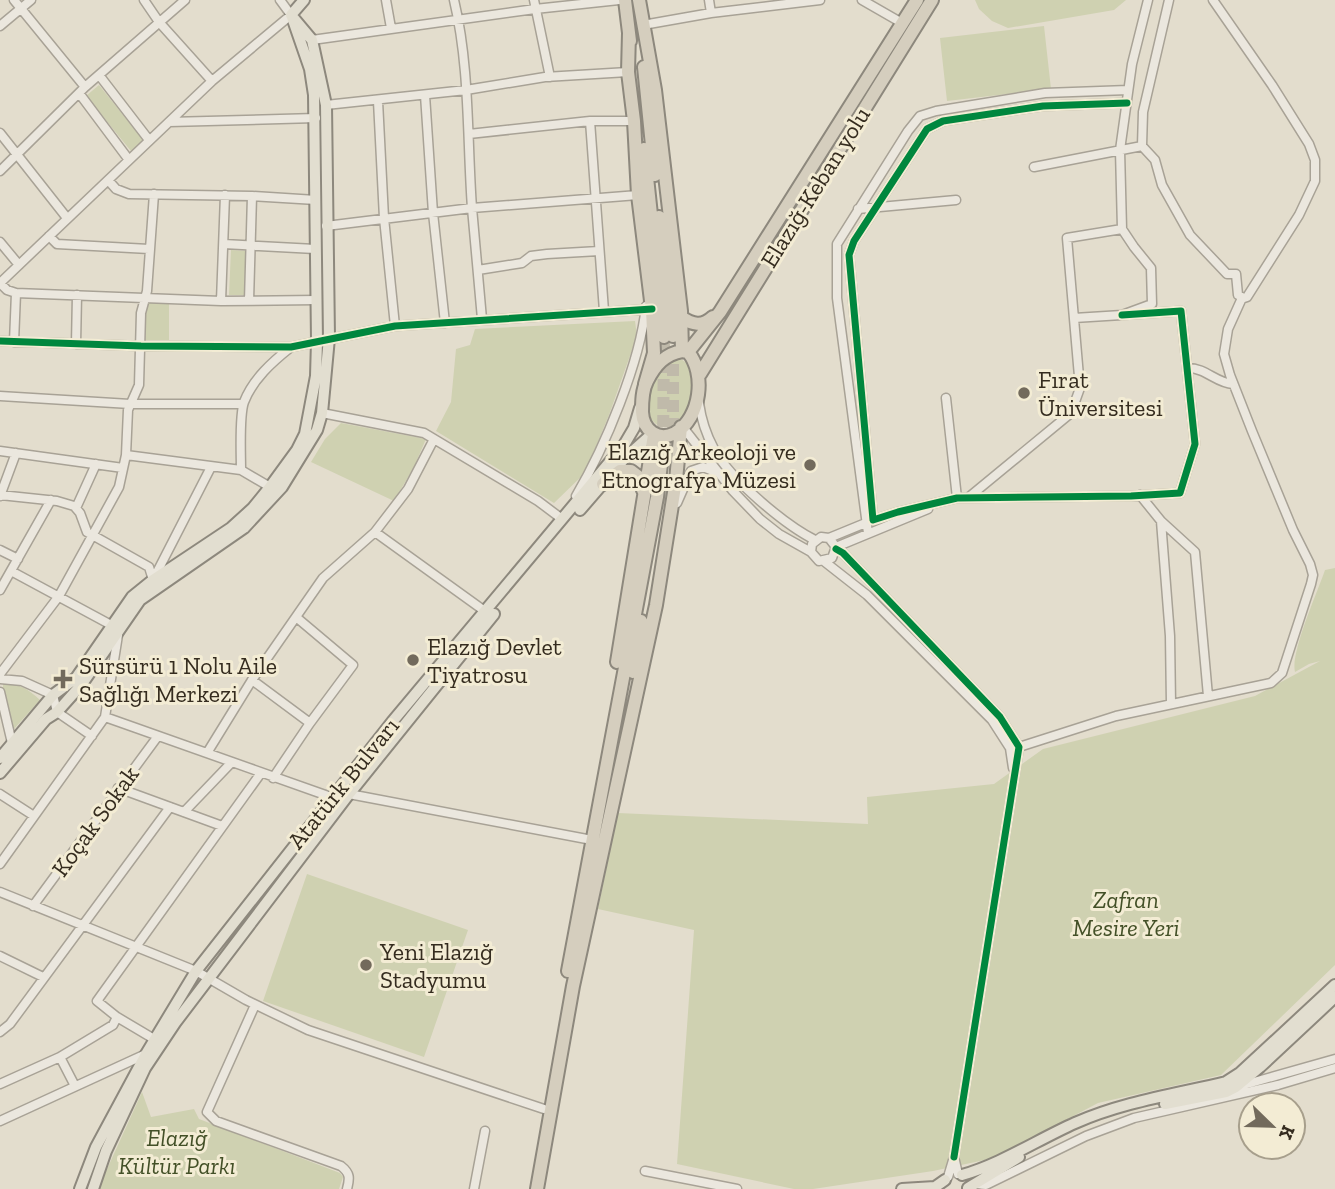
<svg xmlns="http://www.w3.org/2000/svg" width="1335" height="1189" font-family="'Zilla Slab',serif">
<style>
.green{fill:#cfd1b1}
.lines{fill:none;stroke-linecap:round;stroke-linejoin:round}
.highway-tunnel{stroke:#c0baaa;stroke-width:12;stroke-dasharray:12 6;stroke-linecap:butt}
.minor-casing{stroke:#a8a296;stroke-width:11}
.major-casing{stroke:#8d887d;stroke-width:14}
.highway-casing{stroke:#8d887d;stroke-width:16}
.minor{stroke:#ebe7de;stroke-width:8}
.major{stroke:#e2ded0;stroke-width:10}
.highway{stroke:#d5cebe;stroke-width:12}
.cycleway-casing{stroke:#f3ecd4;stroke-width:11}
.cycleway{stroke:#00873e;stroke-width:7}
.poi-dot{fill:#726a5c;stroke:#f3ecd4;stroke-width:2.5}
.labels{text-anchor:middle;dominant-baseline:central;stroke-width:6;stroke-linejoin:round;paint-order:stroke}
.street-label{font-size:24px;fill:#352c1f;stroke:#f3ecd4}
.poi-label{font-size:24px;fill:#352c1f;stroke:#f3ecd4;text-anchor:start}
.park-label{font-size:24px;font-style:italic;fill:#435027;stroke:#f3ecd4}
</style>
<rect width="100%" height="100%" fill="#e3ddcd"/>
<path class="green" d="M975 0H1126L1114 10 1008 28 992 21 979 9Z
M1044 26 1051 89 947 101 940 38Z
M99 85 144 141 131 151 86 96Z
M231 250 247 251 245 295H229Z
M146 302H169V340H145Z
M635 321 637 336 609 415 585 473 554 503 436 431 451 402 456 349 470 345 475 329Z
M679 358 692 366C693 375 696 389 693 398 678 447 629 429 655 378 661 366 666 360 679 358Z
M341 423 426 439 414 467 394 501 311 462 325 439Z
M1335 568V965L1221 1075 1098 1103 994 1158 933 1171 813 1189H794L677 1164 694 930 598 909 618 813 868 824 867 797 994 784 1043 749 1255 696 1320 661 1309 664 1295 672C1290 653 1318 591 1325 570Z
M3 683C19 683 28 689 40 700L14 729 3 695Z
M307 874 468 930 424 1057 263 1001Z
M142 1092 151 1117 194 1109 199 1119 340 1173 343 1177 339 1189H98Z"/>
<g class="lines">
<path class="highway-tunnel" d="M663 445 664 337
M673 448V336"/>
<g class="minor-casing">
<path id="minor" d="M14 0 85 87
M144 0 159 22 212 81
M386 0 391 28
M454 0C470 67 467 139 472 208 475 245 479 282 482 319
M534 0 550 77
M709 0 711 13
M862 0 902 23
M1169 0 1143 112 1142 146 1155 160 1162 185 1190 235 1227 274H1236L1238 295 1244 298 1247 297 1299 215 1315 181V160L1309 144 1272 85 1213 0
M643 25 711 13 820 0
M0 26 31 0
M312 40 535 9 619 0
M99 75 149 140
M79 93 129 160
M425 95 433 213 445 323
M378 101 384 218 395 326
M326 105 466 90 545 77 628 72
M590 121 604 311
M169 122 316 118
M0 133 67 218
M469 134 590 121H634
M1034 167 1142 146
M0 171 85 87 185 0
M108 180 116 189 129 194 252 196 316 200
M858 209 956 200
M326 226 472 208 638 195
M49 236 57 244 149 249
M0 242 19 265
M224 244 315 249
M478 270 522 263 531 256 547 254 599 251
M0 283 212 81 291 15 280 0
M0 283 7 290 16 293
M221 301 225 195
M249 301 252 196
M1122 315 1181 311 1195 444 1180 493 1131 496 957 498 898 512 873 520 849 255 854 241 927 129 943 121 1043 106 1127 103
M1074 318 1122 315 1152 304 1151 268 1134 247 1122 229
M0 341 141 346 291 347 395 326 652 309
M14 342 16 293 221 301 317 300
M76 344 77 295
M1188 368C1206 368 1216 383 1233 384
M0 396 130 404H243
M946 398 957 498
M699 403C701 418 707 436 714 449 730 479 785 525 815 540
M322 413 424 433 538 501 562 519 564 516
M682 426 733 491 760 519 779 534 811 552 819 561 832 558 836 547 829 538 821 537 812 544 811 552
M0 451 123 468
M126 455 241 470C241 453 239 416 244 402 253 379 272 362 291 347
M241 470 270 487
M0 495 57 501 74 506 80 513 87 532 149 567 153 580
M1140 495 1161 521 1170 636 1171 704
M0 496 16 453
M576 496C605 447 640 363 646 306
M969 497 1071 413 1080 388 1067 238 1122 229 1120 150 1132 64 1148 0
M677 503 691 471 703 467 718 473
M76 508 96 464
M1161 521 1195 552 1208 696
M375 532 486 612
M868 533 837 298V244L908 131 920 116 936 111 1045 93 1128 90
M829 538 868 522
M836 547 928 509
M836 549 843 553 1000 717 1019 747 954 1157
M0 550 18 559
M825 562 867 595 992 720 1010 748 1013 768
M11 571 113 626
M154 578 211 467
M0 590 51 500
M0 674 59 596 119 487 126 455 128 410 139 385 141 313 147 291 154 194
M0 679 22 681 53 695 57 712 92 736
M252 680 310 723
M0 692 12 743
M105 717 331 797
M1019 747 1116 716 1271 683 1282 673 1311 584 1313 575 1310 564 1293 530 1252 431 1230 375 1224 354 1228 329 1242 298
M207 753 252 680 323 578 375 532 408 489 434 439
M273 778 310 723 353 665 296 617
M118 788 222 826
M0 794 34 816
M349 794 592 840
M184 812 231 763
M0 864 105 717 118 635
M0 892 196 971 246 1000 308 1030 544 1109
M33 906 158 736
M0 956 43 977
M255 1005 207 1112 216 1121 341 1166C350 1173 350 1178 347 1189
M117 1017 154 1039
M0 1032 10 1024 170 807
M60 1057 75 1086
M0 1084 60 1057 113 1025 117 1017 97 1001 261 773
M1240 1086 1335 1059
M0 1121 146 1054
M645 1171 737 1189
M948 1177 954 1157 958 1174
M975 1184 986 1185 1086 1136 1134 1118 1278 1085 1335 1068
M474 1189 485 1131"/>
</g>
<g class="major-casing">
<path id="major" d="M291 15 304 0
M580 510 624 459 652 434
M0 758 53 695 76 678 132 597 153 580 231 528 253 508 270 487 297 450 305 434 316 376 317 341 314 95 310 69 292 17
M0 773 46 719 57 712 82 684 140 600 244 528 282 487 317 430 322 413 329 338 326 105 312 40 291 15
M1165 1104 1226 1092 1236 1087 1260 1067 1335 997
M962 1175C1001 1164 1037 1140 1075 1123 1122 1102 1176 1094 1226 1082L1240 1073 1335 985
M968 1188 1019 1157
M80 1189 96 1147 146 1054 196 971 392 722 624 445 634 428 640 408
M93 1189 106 1151 145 1068 175 1023 349 794 494 614
M902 1189 935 1187 945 1180"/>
</g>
<g class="highway-casing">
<path id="highway" d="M625 0 630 41
M639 0 655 90 681 311 682 351
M629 33 628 72 634 121 638 195 652 309 654 353 645 384
M644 67 655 175
M644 149 664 337
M659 217 673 336
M681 317C693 325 702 327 713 317
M682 351 688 352C706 373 701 418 675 433 658 442 643 430 642 412 642 402 642 390 647 381 655 365 665 354 682 351Z
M688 352 720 312 917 0
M700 374 932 0
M603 484 620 471H631L640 478 643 490
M617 662 654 435
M633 672 641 621
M568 971 657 497 663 448
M537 1189 573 986 656 605 676 480 681 427"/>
</g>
<use href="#minor" class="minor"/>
<use href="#major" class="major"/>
<use href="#highway" class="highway"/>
<g class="cycleway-casing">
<path id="cycleway" d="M1122 315 1181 311 1195 444 1180 493 1131 496 957 498 898 512 873 520 849 255 854 241 927 129 943 121 1043 106 1127 103
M0 341 141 346 291 347 395 326 652 309
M836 549 843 553 1000 717 1019 747 954 1157"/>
</g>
<use href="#cycleway" class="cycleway"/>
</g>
<g class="poi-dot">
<circle cx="1024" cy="393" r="7"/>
<circle cx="810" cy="465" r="7"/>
<circle cx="413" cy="660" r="7"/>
<path d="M59.5 668.5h7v7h7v7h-7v7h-7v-7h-7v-7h7z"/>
<circle cx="366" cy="965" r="7"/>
</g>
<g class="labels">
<g class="street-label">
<text transform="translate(815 187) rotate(-58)">Elazığ-Keban yolu</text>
<text transform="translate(343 783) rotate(-51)">Atatürk Bulvarı</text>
<text transform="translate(95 821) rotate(-54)">Koçak Sokak</text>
</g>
<g class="poi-label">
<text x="1038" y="379">Fırat<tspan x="1038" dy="28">Üniversitesi</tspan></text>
<text x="796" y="451" text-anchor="end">Elazığ Arkeoloji ve<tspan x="796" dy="28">Etnografya Müzesi</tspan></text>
<text x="427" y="646">Elazığ Devlet<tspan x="427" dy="28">Tiyatrosu</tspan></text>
<text x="79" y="665">Sürsürü 1 Nolu Aile<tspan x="79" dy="28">Sağlığı Merkezi</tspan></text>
<text x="380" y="951">Yeni Elazığ<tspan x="380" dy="28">Stadyumu</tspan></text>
</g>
<g class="park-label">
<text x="1126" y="899">Zafran<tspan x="1126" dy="28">Mesire Yeri</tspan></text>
<text x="177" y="1137">Elazığ<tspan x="177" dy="28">Kültür Parkı</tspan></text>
</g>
</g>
<g transform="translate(1272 1126) rotate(113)"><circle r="33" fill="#f3ecd4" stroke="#a79f8c" stroke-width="2"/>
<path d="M0-5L12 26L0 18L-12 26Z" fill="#726a5c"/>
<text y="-10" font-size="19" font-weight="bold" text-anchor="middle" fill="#352c1f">K</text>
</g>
</svg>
